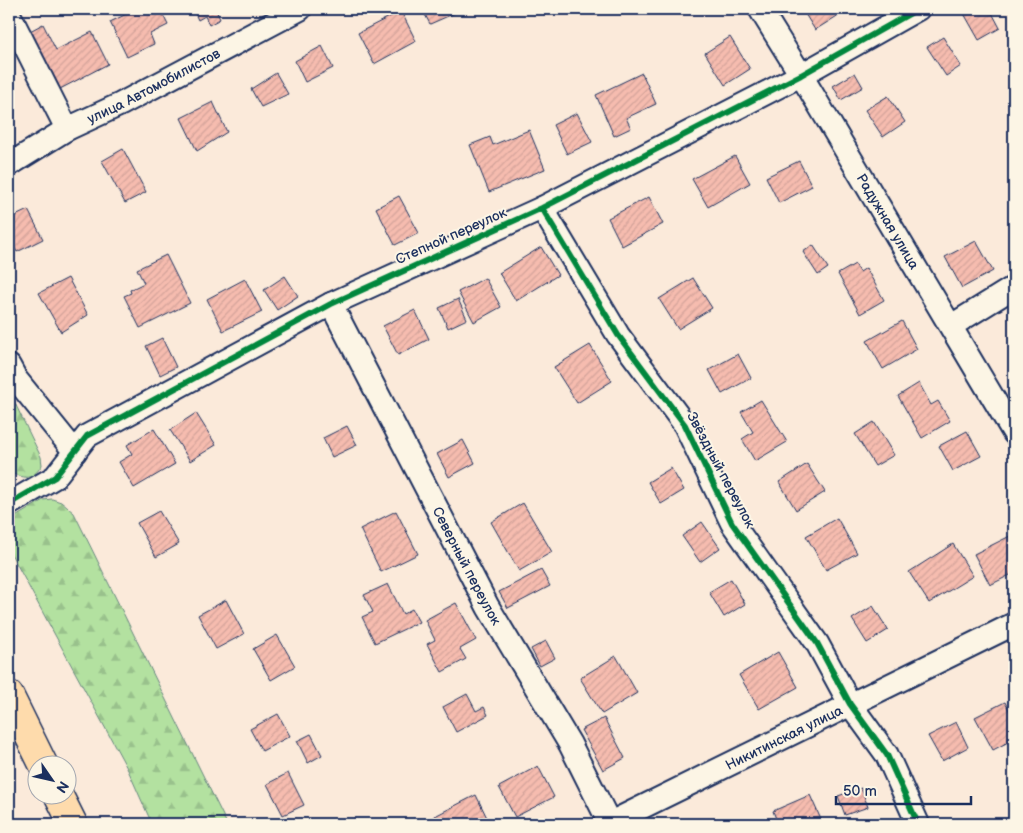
<svg xmlns="http://www.w3.org/2000/svg" width="1023" height="833" font-family="'Balsamiq Sans',sans-serif">
<style>
.forest{fill:url(#forest-firs);stroke:#67887f}
.building{fill:url(#building-hatch);stroke:#1b2f5e}
.lines{fill:none;stroke-linecap:round;stroke-linejoin:round}
.minor-casing{stroke:#1b2f5e;stroke-width:26}
.major-casing{stroke:#1b2f5e;stroke-width:31}
.minor{stroke:#fcf5e5;stroke-width:22}
.major{stroke:#fedbac;stroke-width:28}
.cycleway-casing{stroke:#fcf5e5;stroke-width:9}
.cycleway{stroke:#00873e;stroke-width:6}
.labels{text-anchor:middle;dominant-baseline:central;stroke-width:4;stroke-linejoin:round;paint-order:stroke}
.street-label{font-size:14px;fill:#1b2f5e;stroke:#fcf5e5}
</style>
<defs>
<pattern id="forest-firs" width="22" height="20" patternUnits="userSpaceOnUse" patternTransform="scale(1.25)"><rect width="22" height="20" fill="#b3e1a0"/><path d="M5 1l3.5 6h-7zM16 11l3.5 6h-7z" fill="#99c18c"/></pattern>
<pattern id="building-hatch" width="6" height="6" patternUnits="userSpaceOnUse" patternTransform="scale(1.25)"><rect width="6" height="6" fill="#f6bcaf"/><path d="M-1 1l2-2M0 6l6-6M5 7l2-2" fill="none" stroke="#d2a299"/></pattern>
</defs>
<rect width="100%" height="100%" fill="#fbeada"/>
<filter id="ink" filterUnits="userSpaceOnUse"><feTurbulence type="fractalNoise" baseFrequency=".02" numOctaves="2"/><feDisplacementMap in="SourceGraphic" scale="10" xChannelSelector="R" yChannelSelector="G"/><feConvolveMatrix kernelMatrix="1 2 1 2 8 2 1 2 1" color-interpolation-filters="sRGB"/></filter>
<g filter="url(#ink)">
<path class="forest" d="M9 391 41 457 42 465C30 483 26 477 9 473Z
M52 499 61 502 74 513 227 824H152L128 770 9 550V521L43 500Z"/>
<path class="building" d="M137 9H160L168 25 150 34 154 44 127 57 110 22Z
M193 9H218L216 10 220 19 209 25 205 16 198 20Z
M422 9H462V10L430 24Z
M802 9H839L842 13 815 30Z
M964 9H990L1000 28 979 40 962 10Z
M401 11 416 41 374 64 358 33Z
M43 24 56 50 92 32 108 64 60 89 30 31Z
M730 37 750 69 725 85 705 53Z
M943 37 961 66 946 76 927 47Z
M322 46 333 68 305 82 295 61Z
M276 73 288 94 261 107 251 89Z
M642 73 656 104 626 118 631 128 614 136 596 95Z
M855 73 863 87 841 100 833 86Z
M888 96 905 122 883 137 865 110Z
M213 102 227 132 197 151 181 118Z
M577 113 592 142 567 154 553 125Z
M529 130 545 169 489 192 470 145 490 137 493 145Z
M123 149 146 192 125 203 102 161Z
M735 156 750 183 708 207 692 179Z
M799 161 812 186 779 203 766 177Z
M399 196 419 233 395 245 376 208Z
M649 197 663 224 622 246 608 218Z
M28 210 43 239 17 252 9 237V219Z
M976 241 993 271 962 288 945 257Z
M813 245 828 268 818 275 803 252Z
M541 247 558 275 516 301 499 273Z
M166 255 190 303 140 328 124 296 131 293 130 290 144 283 137 269Z
M855 264 860 272 866 268 884 300 860 314 838 274Z
M285 276 298 296 277 310 264 290Z
M68 278 88 315 61 332 39 293Z
M485 278 501 307 474 322 458 292Z
M693 278 712 308 678 329 659 299Z
M245 279 262 312 223 331 207 299Z
M458 299 467 319 448 328 439 308Z
M415 310 429 339 398 355 383 326Z
M902 321 917 349 883 369 867 341Z
M162 338 176 367 160 375 146 346Z
M590 345 612 381 577 403 554 367Z
M738 354 751 378 722 394 709 370Z
M919 383 931 405 938 401 950 421 922 438 898 396Z
M761 400 787 442 755 461 742 439 753 432 741 412Z
M196 413 216 445 190 461 170 430Z
M874 422 894 455 875 466 855 434Z
M347 426 357 445 332 457 323 438Z
M154 429 175 464 134 488 119 462 132 454 127 445Z
M967 431 981 456 953 471 939 446Z
M463 440 475 463 449 477 437 454Z
M807 464 825 492 796 510 779 482Z
M671 468 684 490 661 504 648 482Z
M523 503 552 552 519 571 491 522Z
M159 511 179 544 156 557 137 523Z
M396 511 418 554 381 572 360 529Z
M837 518 857 553 826 570 806 536Z
M702 522 720 548 700 562 682 536Z
M1014 534V573L990 585 974 554Z
M953 544 973 576 929 603 909 572Z
M541 570 550 586 508 608 499 592Z
M731 579 745 604 724 617 709 592Z
M388 584 403 614 412 609 419 622 375 643 362 617 373 612 364 595Z
M226 600 244 634 216 649 198 615Z
M456 603 476 640 460 649 466 659 442 672 427 644 435 640 425 620Z
M873 606 888 630 867 643 852 619Z
M277 635 295 666 271 680 253 649Z
M546 641 555 658 540 666 531 649Z
M778 652 798 687 759 709 739 675Z
M616 656 637 693 602 714 580 678Z
M467 694 476 711 484 707 488 715 456 732 443 707Z
M1005 702 1014 720V739L993 750 975 717Z
M278 714 290 736 262 751 250 729Z
M604 718 625 758 603 770 581 730Z
M956 722 968 747 942 761 928 736Z
M311 734 322 755 308 763 297 741Z
M538 766 554 797 515 817 499 787Z
M288 773 304 805 283 815 267 784Z
M861 788 868 807 845 815 838 796Z
M476 795 490 824H437L433 817Z
M810 795 823 824H778L773 811Z"/>
<g class="lines">
<g class="minor-casing">
<g id="minor">
<path id="s1" d="M760 9 801 75 1014 433"/>
<path d="M9 14 67 129"/>
<path id="s2" d="M9 165 67 129 121 104 300 9"/>
<path d="M542 208 618 335 685 425 732 523 817 643 850 704 887 755 918 824"/>
<path id="s3" d="M331 304 488 607 570 744 610 824"/>
<path d="M951 326 1014 287"/>
<path d="M9 366 16 379 75 452"/>
<path d="M9 504 55 477 87 436 331 304 542 208 801 75 918 9"/>
<path id="s4" d="M608 824 1014 624"/>
</g>
</g>
<g class="major-casing">
<path id="major" d="M9 695 44 766
M59 796 73 824"/>
</g>
<use href="#minor" class="minor"/>
<use href="#major" class="major"/>
<g class="cycleway-casing">
<path id="cycleway" d="M542 208 618 335 685 425 732 523 817 643 850 704 887 755 918 824
M9 504 55 477 87 436 331 304 542 208 801 75 918 9"/>
</g>
<use href="#cycleway" class="cycleway"/>
</g>
</g>
<g class="labels">
<g class="street-label">
<text stroke="none"><textPath href="#s2" startOffset="165">улица Автомобилистов</textPath></text>
<text stroke="none"><textPath href="#s1" startOffset="248">Радужная улица</textPath></text>
<text transform="translate(451 236) rotate(-24)">Степной переулок</text>
<text transform="translate(721 470) rotate(62)">Звёздный переулок</text>
<text stroke="none"><textPath href="#s3" startOffset="295">Северный переулок</textPath></text>
<text stroke="none"><textPath href="#s4" startOffset="196">Никитинская улица</textPath></text>
</g>
</g>
<rect width="1023" height="833" fill="none" stroke="#fcf5e5" stroke-width="30"/>
<rect x="15" y="15" width="993" height="803" fill="none" stroke="#1b2f5e" stroke-width="2" filter="url(#ink)"/>
<g transform="translate(52 780) rotate(124)"><circle r="24" fill="#fcf5e5" stroke="#a2a6af"/>
<path d="M0-4L9 19L0 12L-9 19Z" fill="#1b2f5e"/>
<text y="-8" font-size="14" font-weight="bold" text-anchor="middle" fill="#1b2f5e">N</text>
</g>
<path d="M836 796v8h135v-8" fill="none" stroke="#1b2f5e" stroke-width="2.5"/>
<text x="843" y="796" font-size="15" fill="#1b2f5e" stroke="#fcf5e5" stroke-width="4" paint-order="stroke">50 m</text>
</svg>
